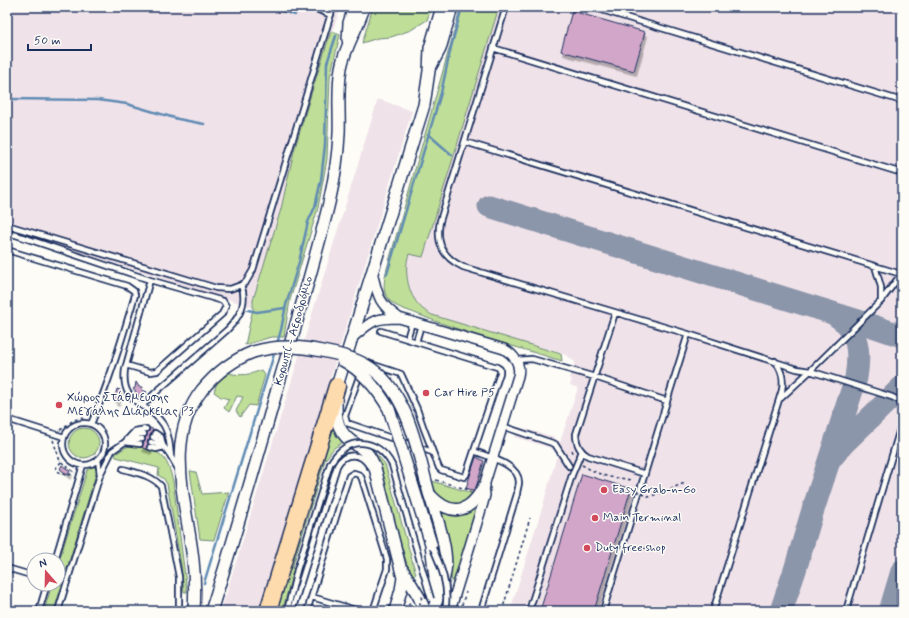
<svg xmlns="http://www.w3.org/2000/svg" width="909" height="618" font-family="Mynerve,sans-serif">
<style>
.built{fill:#f0e2e9}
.green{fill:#bfde97;stroke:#6d867a}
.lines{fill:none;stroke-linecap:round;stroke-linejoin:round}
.stream{stroke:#608bb4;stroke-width:2.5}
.taxiway{stroke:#8c96aa;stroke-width:23}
.building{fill:#d2a6c8;stroke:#1b2f5e;filter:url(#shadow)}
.service-casing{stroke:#1b2f5e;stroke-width:8}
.minor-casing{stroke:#1b2f5e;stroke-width:12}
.tertiary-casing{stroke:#1b2f5e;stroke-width:14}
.motorway-casing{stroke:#1b2f5e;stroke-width:19}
.path{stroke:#1b2f5e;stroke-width:1.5;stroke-dasharray:3 3;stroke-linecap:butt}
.service{stroke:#fdfcf7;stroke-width:4.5}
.minor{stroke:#fdfcf7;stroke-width:9}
.tertiary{stroke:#fdfcf7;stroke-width:11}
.motorway{stroke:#fedbac;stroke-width:16}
.service-bridge-casing{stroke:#1b2f5e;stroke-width:8;stroke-linecap:butt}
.tertiary-bridge-casing{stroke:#1b2f5e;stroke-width:14;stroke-linecap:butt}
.path-bridge{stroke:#1b2f5e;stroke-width:1.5;stroke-dasharray:3 3;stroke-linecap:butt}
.service-bridge{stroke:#fdfcf7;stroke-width:4.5}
.tertiary-bridge{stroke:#fdfcf7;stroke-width:11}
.poi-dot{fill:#d1495b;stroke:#fdfcf7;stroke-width:1.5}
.labels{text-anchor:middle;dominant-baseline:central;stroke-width:3;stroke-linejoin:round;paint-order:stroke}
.street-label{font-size:12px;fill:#1b2f5e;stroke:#fdfcf7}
.poi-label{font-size:12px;fill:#1b2f5e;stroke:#fdfcf7;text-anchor:start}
</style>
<defs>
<filter id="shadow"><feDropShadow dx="2.5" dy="4.5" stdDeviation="0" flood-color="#0004"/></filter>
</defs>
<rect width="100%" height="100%" fill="#fdfcf7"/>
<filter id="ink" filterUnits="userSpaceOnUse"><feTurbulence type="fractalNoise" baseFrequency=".025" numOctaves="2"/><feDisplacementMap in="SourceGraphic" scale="8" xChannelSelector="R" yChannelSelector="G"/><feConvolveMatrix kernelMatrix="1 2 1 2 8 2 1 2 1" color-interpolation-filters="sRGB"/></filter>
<g filter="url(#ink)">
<path class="built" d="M7 7H341L334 27 329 36 312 91 294 151 281 209 253 300 252 307 7 229Z
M488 7H902V611H510L543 505 557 455 554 450 548 447 514 437 519 427 554 437 560 442 578 388 570 385 572 379 569 378 575 362 566 355 432 315 422 309 414 299 409 285 406 271 408 256Z
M378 99 412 111 341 343 260 611H221Z"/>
<path class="green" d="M373 7H432L427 20 411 30 391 37 378 38 362 43Z
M461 7H499L423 257 409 254C404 266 407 289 415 300 419 307 425 311 432 315L561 354 562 361C514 346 464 333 417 314 408 310 396 308 389 300 382 292 384 281 386 272Z
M331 31 340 35 330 77 327 159 318 208 290 300 284 337H271L245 345 252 313 253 311V300L281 209 294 151 312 91Z
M261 370 265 375 256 406 249 405 240 417 236 411 243 397 237 396 229 412 224 408 229 399 221 397 214 392 217 382 229 373C240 376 251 375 261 370Z
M332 421 345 441 334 448 325 460 292 568 294 569C289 583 287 597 282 611H276Z
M69 443a15 15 0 1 1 30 0a15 15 0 1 1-30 0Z
M137 445C144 449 152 449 158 453 168 459 170 471 173 481L187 592H184L181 565 167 484 164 479 158 475 159 468 116 457 115 454 128 446Z
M373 452 378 456 385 464 416 574 412 575 410 574Z
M94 467 97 470 96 474 54 611H44L52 584H58V564L87 471 89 468Z
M190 471 196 472 202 494 229 492 214 540 200 539Z
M432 481 475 494C465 506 448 509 438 495 435 491 433 486 432 481Z
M478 503 453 586 437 508Z"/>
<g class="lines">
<path class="stream" d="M269 7 295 15
M7 99 98 100 127 104 178 119 204 124
M428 134 452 155
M387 274 441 93 451 47 462 7
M248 310 257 312 285 308
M277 344 281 330 286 305 299 262 308 222 315 207 321 180 325 145 327 63 336 36
M204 583 275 351"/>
<path class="taxiway" d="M489 206 855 320 902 336
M834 455 844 443 902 387
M781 611 795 570 812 513 856 378C859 359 860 338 846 323 842 320 837 316 833 313
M890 611 902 571"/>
</g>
<path class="building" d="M572 11 645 32 634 71 561 51Z
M136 382 139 387H143L142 390 147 392 141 394 140 397 133 389 135 388Z
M117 389 120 390 117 402 114 401Z
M147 427 155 430 149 450 140 447Z
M476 457 484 461 475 491 466 488Z
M62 465 70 471 68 475 60 469Z
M582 474 631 489 594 611H540Z"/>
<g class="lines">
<g class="service-casing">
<path id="service" d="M311 7 331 15
M506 7 440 221C436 243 442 257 463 267L688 334
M592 7 902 101
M493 48 902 173
M465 142 901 274
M7 225 216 288 230 289 241 285
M7 234 16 235 150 280 223 301 226 306 222 314 157 371 150 372 126 365
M7 250 127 286 134 291 135 295C122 339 109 383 91 424
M875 266 881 287V301
M150 280 125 369C120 406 148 401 163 424 169 433 170 446 171 457
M615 313 576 434C576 443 579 451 588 456L645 474
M407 339 412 322
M416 342 421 325
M516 360 532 359 595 377 667 401 688 334 797 369 810 371 892 397 900 401 902 403
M368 363 401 374 417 409 424 429 439 468 441 470 464 477 466 475 500 373V369L497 367 381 331
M360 374 345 416 347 423 432 452
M781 398 810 371 881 301 902 273
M142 406 155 393 227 330C239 318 248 302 241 285L246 282 253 270 333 7
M7 419 64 437
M63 444a21 21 0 1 1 42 0a21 21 0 1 1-42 0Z
M502 426 555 444 569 466
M155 433 161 437 163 446
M153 437C164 443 172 458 178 469
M129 439 139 434H144
M128 441 137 439H142
M125 442 135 431 146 429
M151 442 164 447
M150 447 156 449 164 447
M474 451C488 457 519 464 519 482 519 486 517 490 517 494L481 611
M98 459 100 475
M123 469C137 473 151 475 161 486L179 577V611
M55 560 83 465
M7 568 34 576
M312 597 359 611
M39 611 47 584
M58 611 100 475 112 451 125 442 140 444
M287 611 297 570
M292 611 337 466C344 452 361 452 369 466
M307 611 344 491 349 476 354 473 360 475 362 479 387 559V569L373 611
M529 611 572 475 582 451
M603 611 667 401
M713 611 782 390C784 379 782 371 775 361
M846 611 902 422"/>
</g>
<g class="minor-casing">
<path id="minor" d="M372 272C378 296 378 303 399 318
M353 337C372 321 373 318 399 318L504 349C514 355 521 364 518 376L484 486 485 495 483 503 450 611"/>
</g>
<g class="tertiary-casing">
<path id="tertiary" d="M348 40 349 23 354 7
M431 66 440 49 452 7
M429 493C436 516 449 549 445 572 443 585 437 598 433 611
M430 495C452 518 470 513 484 486
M431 544 435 577 432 595
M402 569 419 597 425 611
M194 611C195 594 195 577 193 560 187 503 163 440 202 390 216 373 233 360 253 352
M211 611C236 534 258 456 280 379 297 320 315 262 329 203 334 181 338 157 339 134 340 113 337 90 341 68 345 46 358 28 364 7
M395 611 401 590 403 578 375 468C369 452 364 450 351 441 332 428 336 405 337 386L424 105 429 71 430 48 442 7"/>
</g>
<g class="motorway-casing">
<path id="motorway" d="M268 611 337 386"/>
</g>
<path class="path" d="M60 430C71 423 72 418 86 418
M53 440 60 461 74 472
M572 450 574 455
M61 462 56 468 57 471 68 476 74 472
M582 465C591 470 600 475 610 477 617 478 623 478 630 480
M436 480 469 490
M407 611 410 601
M460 611 466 592
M502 611 530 518
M636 611 643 609"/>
<use href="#service" class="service"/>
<use href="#minor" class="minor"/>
<use href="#tertiary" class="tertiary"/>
<use href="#motorway" class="motorway"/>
<g class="service-bridge-casing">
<path id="service-bridge" d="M431 544C441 565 450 588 445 611
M297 570 330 464C346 435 378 437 392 465L431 599"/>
</g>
<g class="tertiary-bridge-casing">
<path id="tertiary-bridge" d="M253 352C277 345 298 346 322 351 337 354 352 357 366 365 408 389 417 450 429 493
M342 360C363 371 377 388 389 409L431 544"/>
</g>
<path class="path-bridge" d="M631 489 649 497 685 483
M613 547 663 549
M418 611 422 596"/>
<use href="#service-bridge" class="service-bridge"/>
<use href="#tertiary-bridge" class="tertiary-bridge"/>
</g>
</g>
<g class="poi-dot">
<circle cx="426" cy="393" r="4"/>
<circle cx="59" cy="405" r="4"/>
<circle cx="604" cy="490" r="4"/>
<circle cx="595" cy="518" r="4"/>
<circle cx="587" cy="548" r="4"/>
</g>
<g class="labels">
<g class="street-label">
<text transform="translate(294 331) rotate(-74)">Κορωπί - Αεροδρόμιο</text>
</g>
<g class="poi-label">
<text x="434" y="393">Car Hire P5</text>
<text x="67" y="398">Χώρος Στάθμευσης<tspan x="67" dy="14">Μεγάλης Διάρκειας P3</tspan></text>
<text x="612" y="490">Easy Grab-n-Go</text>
<text x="603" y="518">Main Terminal</text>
<text x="595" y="548">Duty free shop</text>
</g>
</g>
<rect width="909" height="618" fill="none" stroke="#fdfcf7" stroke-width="24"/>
<rect x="12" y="12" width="885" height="594" fill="none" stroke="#1b2f5e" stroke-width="1.5" filter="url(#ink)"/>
<g transform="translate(46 572) rotate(340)"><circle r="19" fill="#fdfcf7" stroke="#a3aaba"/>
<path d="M0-3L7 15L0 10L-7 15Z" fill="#d1495b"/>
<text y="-6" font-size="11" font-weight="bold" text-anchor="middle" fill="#1b2f5e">N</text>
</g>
<path d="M28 44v6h63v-6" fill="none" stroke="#1b2f5e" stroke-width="2"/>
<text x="34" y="44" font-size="12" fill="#1b2f5e" stroke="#fdfcf7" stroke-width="3" paint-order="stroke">50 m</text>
</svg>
